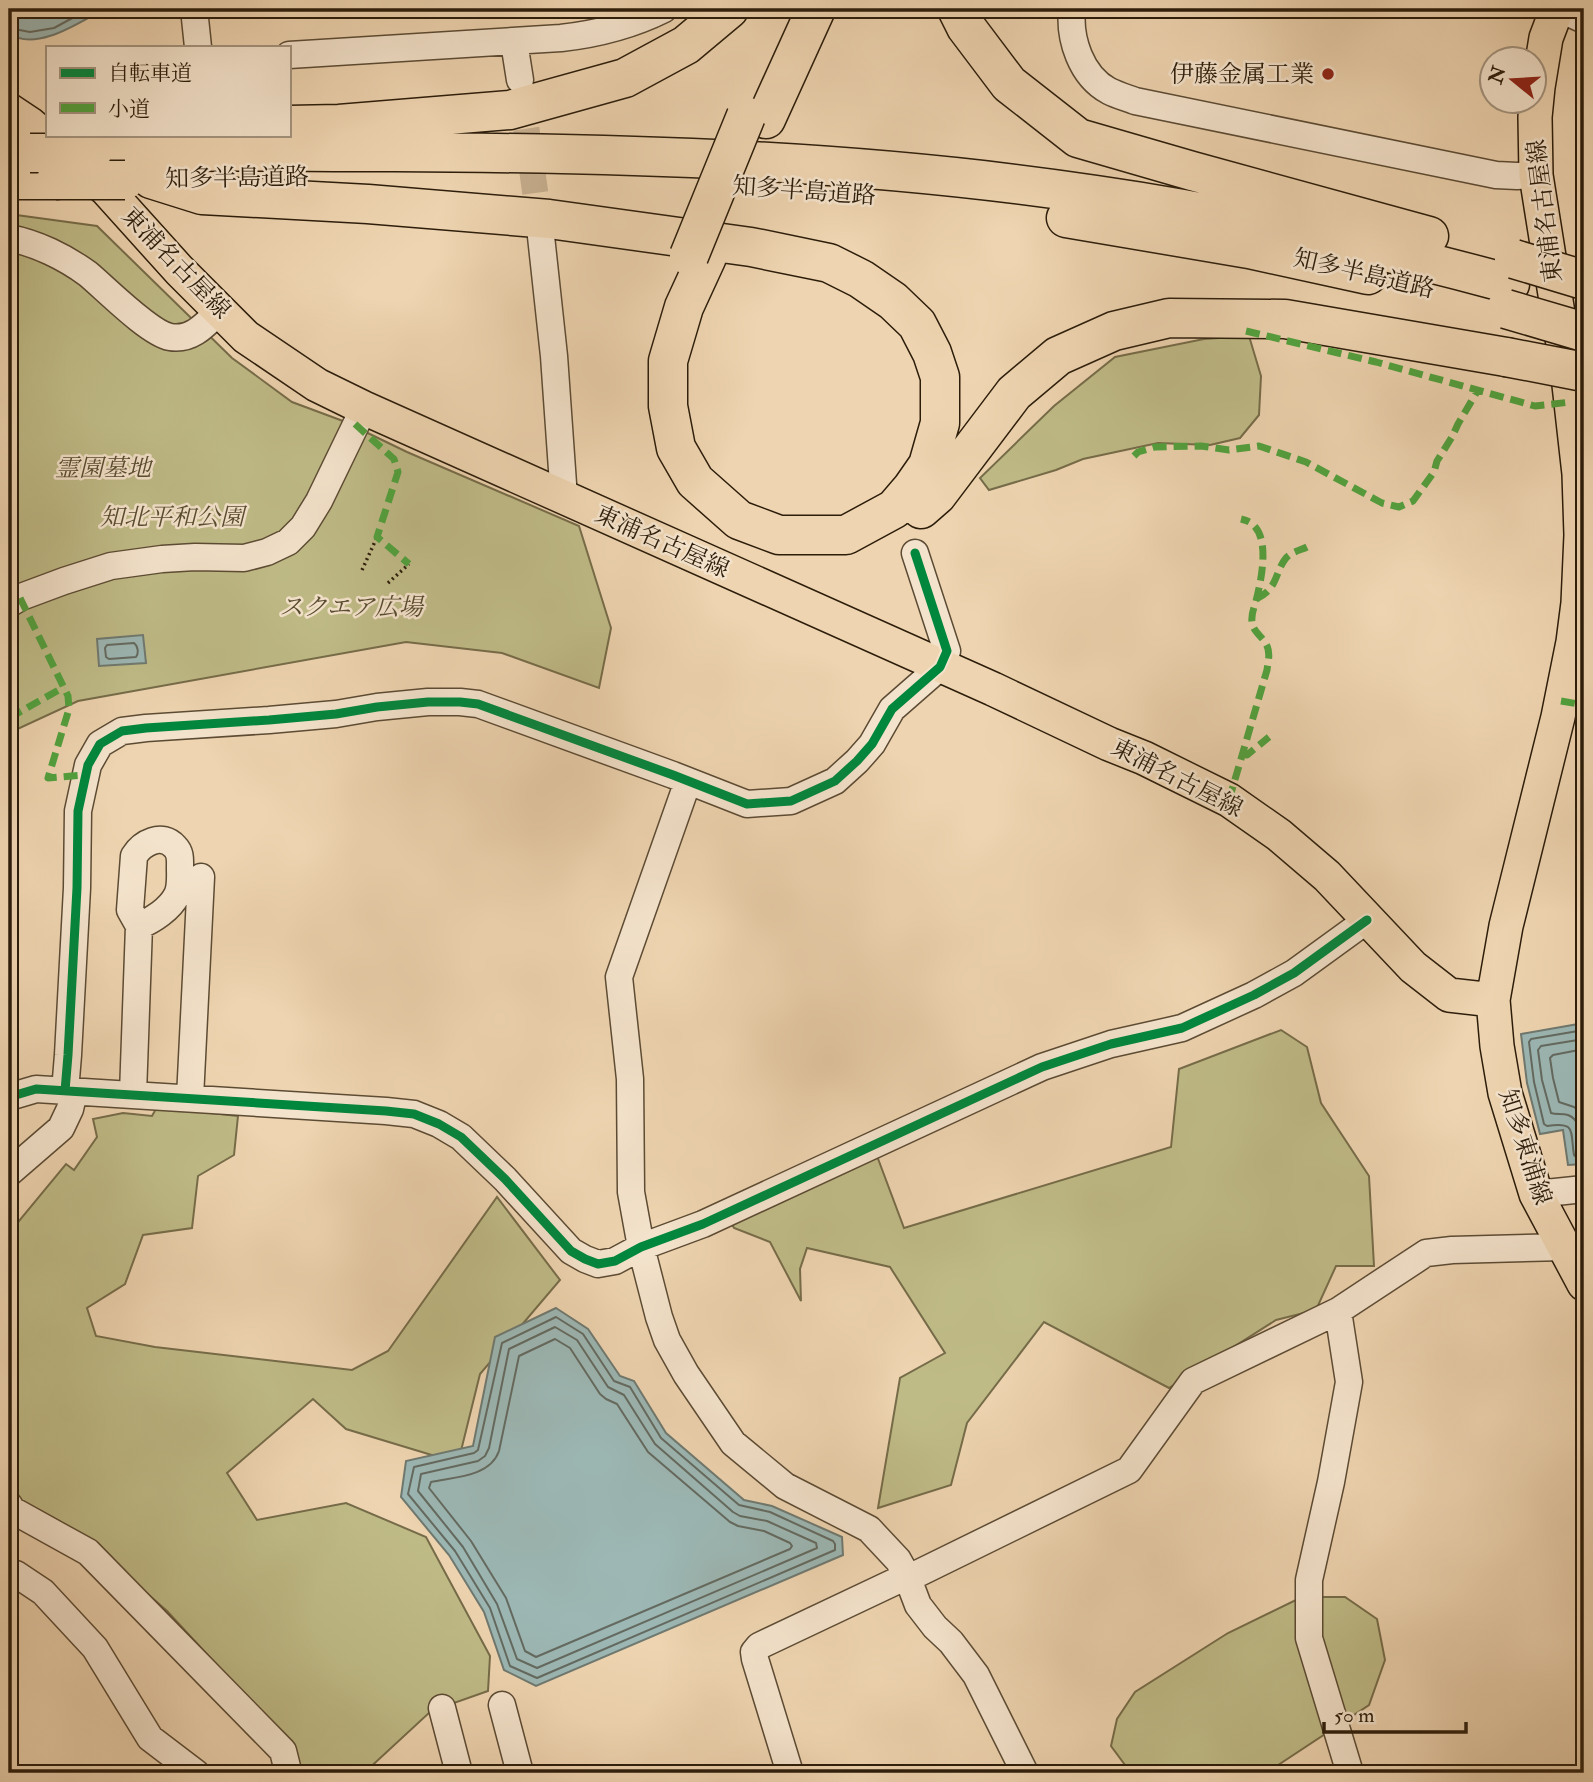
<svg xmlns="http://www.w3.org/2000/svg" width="1593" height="1782" font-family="'IM FELL Double Pica','Noto Serif JP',serif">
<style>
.green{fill:#bfbb87;stroke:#766c49;stroke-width:2}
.water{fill:#9cb7b4;stroke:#6f7970;stroke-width:2}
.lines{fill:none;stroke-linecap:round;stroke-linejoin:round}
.shore{stroke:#646a60;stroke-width:2}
.minor-tunnel{stroke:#c7af8f;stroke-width:26;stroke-dasharray:26 13;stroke-linecap:butt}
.minor-casing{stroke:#5c4b34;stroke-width:29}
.major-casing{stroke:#2c1d0b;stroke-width:36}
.highway-casing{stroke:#2c1d0b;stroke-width:41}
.path{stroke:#2c1d0b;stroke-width:3.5;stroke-dasharray:2 3.5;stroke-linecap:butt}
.minor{stroke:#f4e3cc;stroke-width:26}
.major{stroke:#eed4b0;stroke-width:33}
.highway{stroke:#eed4b0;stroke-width:38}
.highway-bridge-casing{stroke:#2c1d0b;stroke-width:41;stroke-linecap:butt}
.highway-bridge{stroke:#eed4b0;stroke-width:38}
.quiet{stroke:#51a23e;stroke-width:7;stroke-dasharray:14 7;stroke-linecap:butt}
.cycleway-casing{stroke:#f4e3cc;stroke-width:13}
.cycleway{stroke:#00873e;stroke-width:9}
.poi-dot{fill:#8f2418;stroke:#f4e3cc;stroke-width:2.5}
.labels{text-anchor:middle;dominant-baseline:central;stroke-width:5;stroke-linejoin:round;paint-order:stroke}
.poi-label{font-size:24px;fill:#2c1d0b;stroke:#f4e3cc;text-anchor:end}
.street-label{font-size:24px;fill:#2c1d0b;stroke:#f4e3cc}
.park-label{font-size:24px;font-style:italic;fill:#584c30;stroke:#f4e3cc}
</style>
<rect width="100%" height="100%" fill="#eed4b0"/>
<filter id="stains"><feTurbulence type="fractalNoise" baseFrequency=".00286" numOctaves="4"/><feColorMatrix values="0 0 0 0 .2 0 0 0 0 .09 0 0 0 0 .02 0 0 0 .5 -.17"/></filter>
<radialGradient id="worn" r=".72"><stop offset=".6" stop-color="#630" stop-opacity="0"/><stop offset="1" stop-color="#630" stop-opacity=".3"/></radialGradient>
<path class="green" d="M9 214 97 226 232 358 292 402 343 421 407 452 579 526 611 628 599 688 502 653 406 642 78 701 9 733Z
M1249 336 1261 376 1259 415 1240 438 1210 445 1158 443 1083 459 1056 470 989 490 980 478 1054 406 1115 357 1204 339Z
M1281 1030 1307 1047 1321 1103 1369 1176 1374 1266H1336L1316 1310 1276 1320 1169 1388 1044 1322 967 1423 951 1485 878 1508 900 1378 945 1353 890 1267 807 1248 800 1269 801 1301 770 1242 734 1228 727 1216 877 1156 904 1228 1171 1147 1179 1069Z
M157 1107 238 1116 234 1155 198 1176 192 1228 143 1235 125 1284 87 1308 96 1336 155 1347 352 1370 388 1351 497 1197 560 1280 480 1374 458 1463 346 1429 313 1399 227 1473 257 1520 346 1503 426 1537 490 1656 488 1691 431 1711 364 1773H302L289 1743 167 1611 92 1545 14 1496 9 1484V1233L66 1164 74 1170 97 1137 93 1119 123 1113 152 1116Z
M1302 1597H1345L1377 1619 1385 1660 1369 1705 1266 1773H1131L1111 1746 1117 1719 1135 1692 1228 1633Z"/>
<path class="water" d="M9 9H104C80 22 35 53 9 33Z
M143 635 146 663 99 666 97 639Z
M1584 1023V1164L1568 1165 1563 1130 1540 1134 1527 1083 1521 1034Z
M556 1308 588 1329 620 1376 634 1381 666 1433 744 1500 772 1506 842 1537 843 1555 536 1686 504 1670 484 1612 449 1555 401 1497 406 1461 473 1446 495 1337Z"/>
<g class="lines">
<path class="shore" d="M9 28 30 32 54 28 89 9
M134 643C138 646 139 653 136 657L109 659 106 657 105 648 107 645Z
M1584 1030 1531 1039 1529 1042 1534 1082 1544 1124 1547 1126C1577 1121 1570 1132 1574 1155L1576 1157H1584
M1584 1039 1541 1046 1538 1050 1542 1080 1551 1113C1556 1115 1562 1113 1568 1115 1581 1120 1580 1135 1581 1146L1584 1148
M1584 1049 1553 1055 1550 1058 1553 1078 1559 1102 1574 1107 1584 1115
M556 1317 583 1334 614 1381 630 1387 661 1438 739 1505 770 1512 833 1541 835 1544V1550L537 1678 510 1666 490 1608 455 1551 408 1494 414 1467 474 1453 478 1450 502 1343Z
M555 1327 577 1340 608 1387 624 1395 655 1444 733 1512 740 1516 767 1521 816 1543 817 1548 537 1668 517 1659 497 1604 463 1547 418 1491 421 1474 478 1461 485 1456 489 1448 509 1349Z
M555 1339 570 1348 600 1394 606 1399 617 1404 648 1452 730 1522 738 1526 764 1531 790 1543 792 1546 790 1549 536 1657 525 1651 506 1598 471 1541 429 1488 431 1482C454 1477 490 1477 499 1451L519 1356Z"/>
<path class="minor-tunnel" d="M521 90 540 227"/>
<g class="minor-casing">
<path id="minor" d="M194 9 198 47
M1072 9C1069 39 1081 76 1109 91 1117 95 1127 98 1135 101L1496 175 1517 176 1536 175
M1560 9 1584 20
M514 42 520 80
M289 55 561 38C597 34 632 25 664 9
M540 227 554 356 564 498
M9 238C36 243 65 257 88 274 106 289 149 333 170 337 192 341 206 324 220 310
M9 604 21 597 64 581 111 566 162 559 195 557 244 558 267 552 288 542 303 527 319 501 364 408
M688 781 619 977 630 1079 631 1192 641 1247 659 1317 667 1340 686 1374 733 1443 785 1486 869 1529 898 1560 907 1576 918 1605 935 1627 951 1642 976 1675 1025 1773
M65 1091 68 1055 77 888 78 811 88 765 100 744 122 731 146 728 269 720 336 714 377 707 428 702H460L478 704 673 775 747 804 791 801 835 781 857 761 872 744 892 709 940 667 947 651 915 553
M133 1094 139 926 130 910 134 856C142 843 162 832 175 847 181 853 180 860 180 868 180 876 181 887 177 895 170 909 153 920 139 926
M9 1097 36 1089 386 1111 414 1114 439 1124 461 1137 505 1179 571 1251 585 1259 598 1264 615 1261 641 1247 703 1224 1042 1067 1111 1044 1182 1028 1254 995 1294 973 1367 920
M190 1098 201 877
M9 1173 61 1128 70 1109 74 1092
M1536 1194 1584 1189
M1338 1311 1349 1382 1331 1482 1309 1580V1638L1350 1773
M9 1505 12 1510 88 1552 283 1751 287 1767V1773
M9 1573 16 1574 43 1592 95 1648 150 1738 196 1773
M502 1705 520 1773
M442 1708 459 1773
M790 1773 755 1659 754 1652 759 1646 907 1576 919 1573 1129 1470 1193 1381 1338 1311 1426 1253 1452 1250 1565 1247"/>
</g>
<g class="major-casing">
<path id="major" d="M1557 9 1546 38 1538 87 1535 117 1536 175 1568 376 1579 474 1581 535 1578 603 1573 642 1558 717 1506 926 1493 1000 1497 1046 1505 1093 1536 1194 1584 1284
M9 110 30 124 106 189 179 270 246 337 317 385 364 408 993 689 1109 744 1144 758 1229 800 1279 835 1327 876 1413 967 1449 995 1493 1000"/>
</g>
<g class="highway-casing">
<path id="highway" d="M957 9 966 27 1009 84 1078 138 1192 171 1429 236
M766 119 816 9
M289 125 339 124 510 110 625 78 686 45 729 9
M9 139 16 138
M92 153C193 150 293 152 394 152 629 153 864 160 1096 195 1236 215 1374 247 1510 284
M151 179 202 195 368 204 549 219 751 247 829 263 861 279 893 301 917 324 932 353 940 377V423L928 465 912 488 894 509 846 535H779L739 520 695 481 676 448 668 406V361L684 307 707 257
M9 180H56
M1066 218 1249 249 1368 275
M921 509 937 495 1014 393 1058 356 1114 331 1169 318 1285 319 1506 357"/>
</g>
<path class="path" d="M362 570 377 537
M388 583 409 564"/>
<use href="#minor" class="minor"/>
<use href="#major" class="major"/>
<use href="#highway" class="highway"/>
<g class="highway-bridge-casing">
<path id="highway-bridge" d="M30 153H92
M56 180H125
M689 256 746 116
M1514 259 1584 280
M1506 309 1584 332
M1506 357 1584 372"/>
</g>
<use href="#highway-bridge" class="highway-bridge"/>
<path class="quiet" d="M1246 331 1376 362 1535 406 1571 402
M355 424 394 459 398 472 377 537 409 564
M1134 456 1138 452 1155 447 1201 446 1229 450 1259 446 1306 462 1382 503 1399 507 1413 501 1434 472 1437 461 1452 437 1458 424 1478 390
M20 598 68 696 69 709 48 778 85 775
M1256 599C1279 588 1274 573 1286 558 1291 552 1301 550 1307 547
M1561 701 1584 705
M9 718 64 687
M1242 754 1247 755 1269 737
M1229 800 1267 670C1268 662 1271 652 1266 644 1262 636 1253 632 1252 622 1251 614 1254 608 1256 601 1261 581 1271 537 1251 523 1248 521 1245 520 1241 519"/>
<g class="cycleway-casing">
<path id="cycleway" d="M65 1091 68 1055 77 888 78 811 88 765 100 744 122 731 146 728 269 720 336 714 377 707 428 702H460L478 704 673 775 747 804 791 801 835 781 857 761 872 744 892 709 940 667 947 651 915 553
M9 1097 36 1089 386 1111 414 1114 439 1124 461 1137 505 1179 571 1251 585 1259 598 1264 615 1261 641 1247 703 1224 1042 1067 1111 1044 1182 1028 1254 995 1294 973 1367 920"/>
</g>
<use href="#cycleway" class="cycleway"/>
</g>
<circle class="poi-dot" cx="1328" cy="74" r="7"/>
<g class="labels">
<g class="poi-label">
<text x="1314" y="74">伊藤金属工業</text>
</g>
<g class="street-label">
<text transform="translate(237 178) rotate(-1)">知多半島道路</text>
<text transform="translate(804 191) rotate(4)">知多半島道路</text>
<text transform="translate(1545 211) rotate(-97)">東浦名古屋線</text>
<text transform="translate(176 263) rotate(46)">東浦名古屋線</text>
<text transform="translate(1364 274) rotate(13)">知多半島道路</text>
<text transform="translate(662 542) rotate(24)">東浦名古屋線</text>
<text transform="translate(1177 778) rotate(27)">東浦名古屋線</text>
<text transform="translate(1525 1147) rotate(72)">知多東浦線</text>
</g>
<g class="park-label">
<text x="103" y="468">霊園墓地</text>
<text x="172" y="517">知北平和公園</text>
<text x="351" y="607">スクエア広場</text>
</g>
</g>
<rect width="1593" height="1782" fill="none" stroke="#eed4b0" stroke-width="35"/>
<rect x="10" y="10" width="1572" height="1761" fill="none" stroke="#2c1d0b" stroke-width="3.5"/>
<rect x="18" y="18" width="1558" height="1747" fill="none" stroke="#2c1d0b" stroke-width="2"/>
<rect x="46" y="46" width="245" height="91" fill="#f4e3cc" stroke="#a4947f" stroke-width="2"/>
<rect x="60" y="68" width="35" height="10" fill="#00873e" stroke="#a4947f" stroke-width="2"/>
<text x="108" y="80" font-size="21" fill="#2c1d0b">自転車道</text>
<rect x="60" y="103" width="35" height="10" fill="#51a23e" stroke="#a4947f" stroke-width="2"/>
<text x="108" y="116" font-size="21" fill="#2c1d0b">小道</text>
<g transform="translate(1513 80) rotate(288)"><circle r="33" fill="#f4e3cc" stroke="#a4947f" stroke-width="2"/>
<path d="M0-5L12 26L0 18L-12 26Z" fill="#8f2418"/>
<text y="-10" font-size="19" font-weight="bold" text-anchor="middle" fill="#2c1d0b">N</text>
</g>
<path d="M1324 1722v10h142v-10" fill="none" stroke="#2c1d0b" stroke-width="3.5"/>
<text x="1334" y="1722" font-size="21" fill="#2c1d0b" stroke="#f4e3cc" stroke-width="5" paint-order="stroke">50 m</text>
<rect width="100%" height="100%" filter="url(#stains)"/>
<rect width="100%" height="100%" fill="url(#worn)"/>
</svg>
